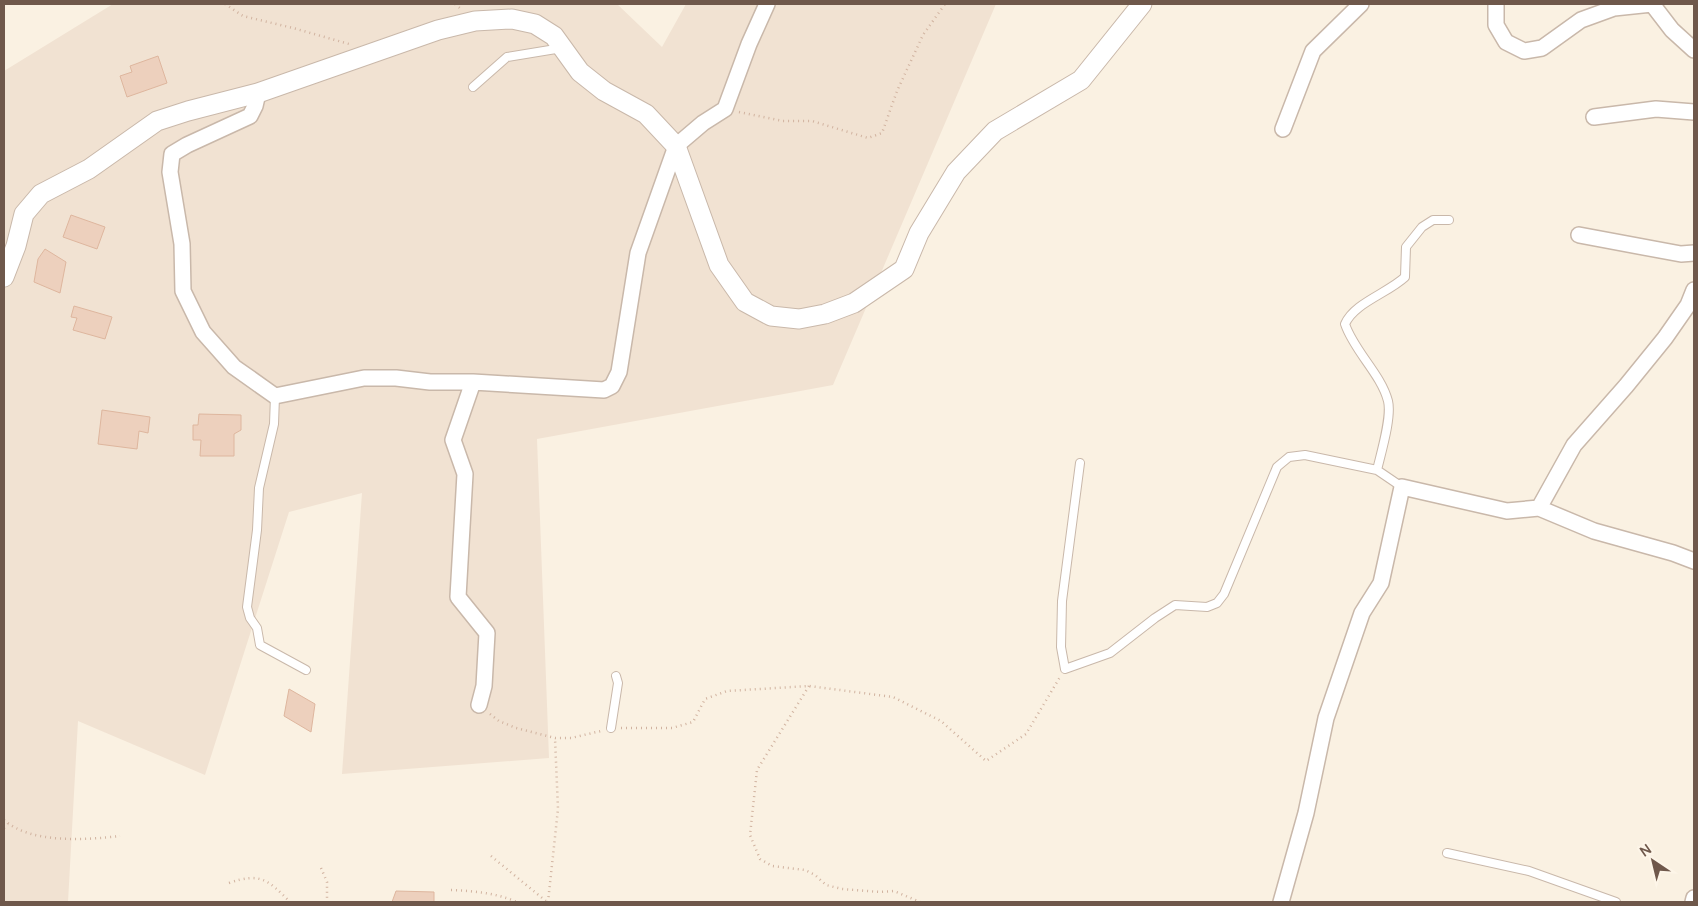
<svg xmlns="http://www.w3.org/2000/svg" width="1698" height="906" font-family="Manrope,sans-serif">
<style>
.residential{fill:#f1e2d2}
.building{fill:#edd0bd;stroke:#deb69e}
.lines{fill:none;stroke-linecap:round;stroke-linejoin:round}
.service-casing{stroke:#c9b8aa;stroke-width:10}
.minor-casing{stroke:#c9b8aa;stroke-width:18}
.tertiary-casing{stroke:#c9b8aa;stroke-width:21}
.path{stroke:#d1b3a0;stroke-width:2.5;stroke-dasharray:1 4;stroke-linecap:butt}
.service{stroke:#fff;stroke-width:8}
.minor{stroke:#fff;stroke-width:15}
.tertiary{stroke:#fff;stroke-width:19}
</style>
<rect width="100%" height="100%" fill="#faf1e2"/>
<path class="residential" d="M113 4H617L662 47 686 4H996L833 385 537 439 549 758 342 774 362 493 289 512 205 775 78 721 68 902H4V71Z"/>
<path class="building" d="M158 56 167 83 127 97 120 76 132 72 130 66Z
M71 215 105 227 97 249 63 237Z
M45 249 66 262 60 293 34 282 38 259Z
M74 306 112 317 105 339 73 330 77 318 71 317Z
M102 410 150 417 148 433 139 431 137 449 98 444Z
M199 414 241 415V430L234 434V456H200L201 440H193V425H198Z
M289 689 315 704 311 732 284 716Z
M396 891 434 892V902H392Z"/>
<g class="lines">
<g class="service-casing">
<path id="service" d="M473 87 507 57 562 48
M275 396 274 424 259 488 257 530 247 607 250 618 257 628 260 645 306 670
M1080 463 1062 601 1061 647 1065 669 1110 653 1155 618 1175 605 1207 607 1217 603 1224 594 1277 467 1289 457 1305 455 1377 470 1402 487
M1377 470C1381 453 1392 417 1388 401 1381 374 1354 351 1345 324 1354 303 1388 293 1405 277L1406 247 1422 227 1433 220H1449
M611 728 618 683 616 676
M1447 853 1529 871 1616 902"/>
</g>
<g class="minor-casing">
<path id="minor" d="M1496 4V25L1506 42 1524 51 1542 48 1581 20 1614 8 1652 4
M1652 4 1672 30 1694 50
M258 93 255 106 250 116 187 145 172 154 170 172 182 244 183 291 203 332 234 367 275 396 364 378H396L430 382H473L604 390 612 386 619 372 638 253 676 146 703 123 725 109 749 44 767 4
M1594 117 1656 109 1694 112
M1283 129 1313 51 1361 4
M1579 235 1681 254 1694 253
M473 382 453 440 465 474 458 597 487 633 484 686 479 705
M1539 508 1574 445 1626 386 1665 338 1688 305 1694 290
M1281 902 1306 813 1326 718 1362 613 1381 583 1402 487 1507 511 1539 508 1594 531 1673 553 1694 561
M1693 902 1694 898"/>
</g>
<g class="tertiary-casing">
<path id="tertiary" d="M4 277 16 246 24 214 41 194 89 169 157 121 188 111 258 93 438 30 475 21 512 19 535 24 554 36 580 72 604 91 646 114 676 146 719 265 745 302 771 316 799 319 825 314 854 303 904 269 919 233 956 172 995 131 1081 80 1142 4"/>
</g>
<path class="path" d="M225 4 243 16 293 28 349 44
M455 4 461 9
M739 112 783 121H812L868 138 882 133 897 91 923 35 945 4
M809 686 757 770 750 835 760 859 772 866 805 870 815 875 826 885 842 889 880 892 894 891 920 902
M490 714 499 721 516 728 555 738H571L601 731
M621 728H672L693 722 705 699 727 691 809 686 893 697 941 721 986 761 1026 734 1060 677
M4 820C31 844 86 840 120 836
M4 828 8 824
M491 856 547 902
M321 868 327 882V902
M229 883C261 872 268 880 290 902
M451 890C474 891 496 893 517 902
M548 902 558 809 555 738"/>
<use href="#service" class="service"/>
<use href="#minor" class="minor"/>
<use href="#tertiary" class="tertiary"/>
</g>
<rect width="1698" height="906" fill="none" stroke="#6f584b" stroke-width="10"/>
<g transform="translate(1653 861) rotate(325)" stroke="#fdf5e8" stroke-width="4" paint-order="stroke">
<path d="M0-4L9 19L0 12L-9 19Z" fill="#6f584b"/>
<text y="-8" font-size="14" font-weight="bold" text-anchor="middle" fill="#6f584b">N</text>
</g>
</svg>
